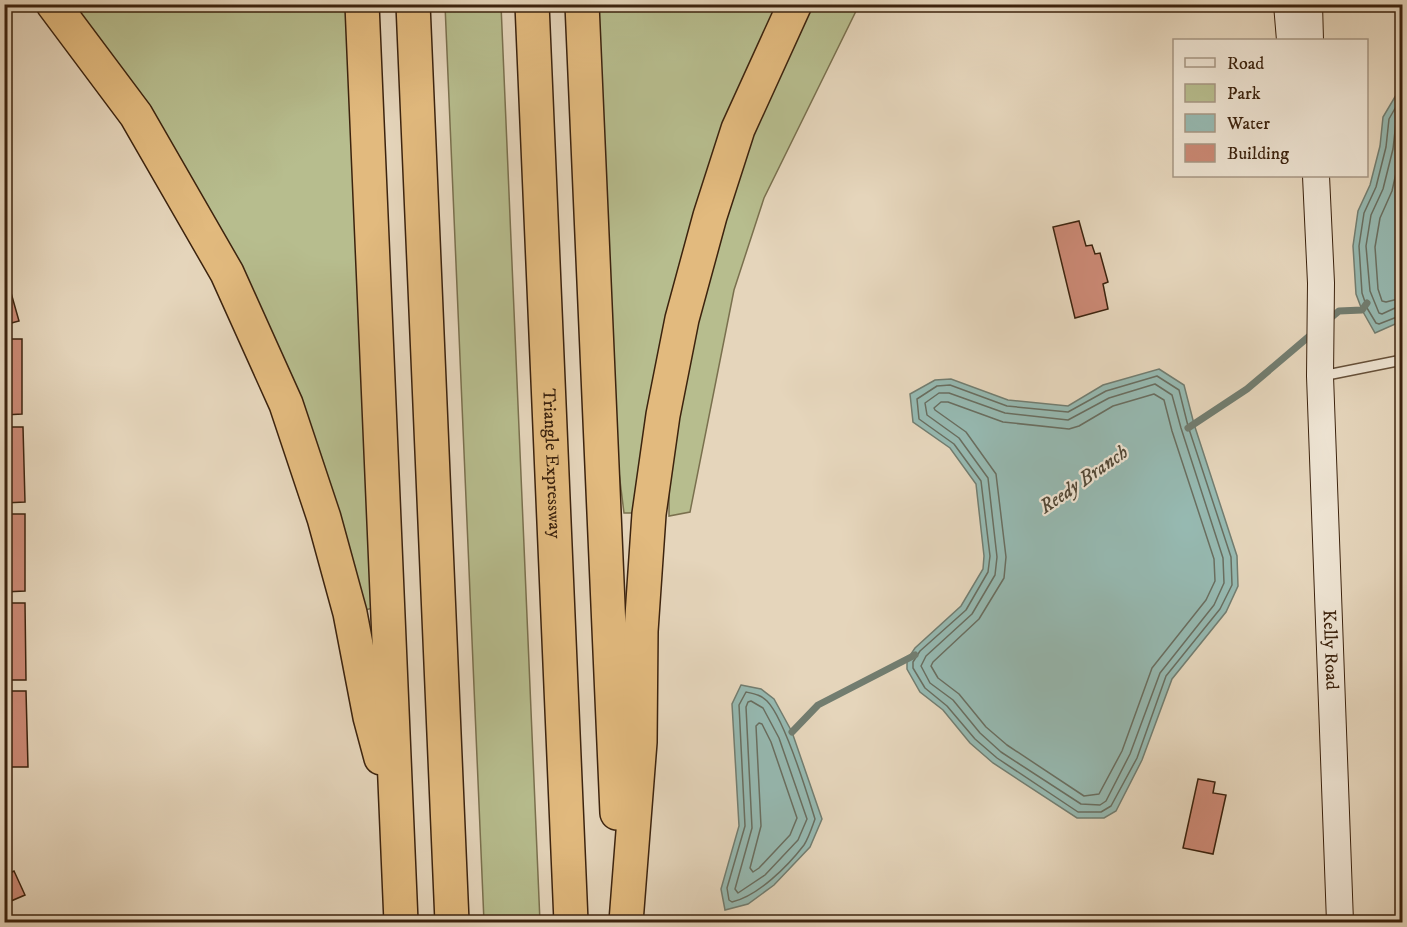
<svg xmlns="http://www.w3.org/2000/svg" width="1407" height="927" font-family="'IM FELL DW Pica',serif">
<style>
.green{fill:#b7bd8e;stroke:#7a704e;stroke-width:1.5}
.water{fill:#96b9b1;stroke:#727d70;stroke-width:1.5}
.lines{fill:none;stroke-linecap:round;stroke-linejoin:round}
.shore{stroke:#696e60;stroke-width:1.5}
.stream{stroke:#727d70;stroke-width:7}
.building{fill:#cb8975;stroke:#3c230e;stroke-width:1.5}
.lane-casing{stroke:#665039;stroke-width:12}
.secondary-casing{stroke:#3c230e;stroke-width:28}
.highway-casing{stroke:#3c230e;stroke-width:36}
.lane{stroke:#eee4d3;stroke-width:9}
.secondary{stroke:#eee4d3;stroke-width:26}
.highway{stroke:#e2ba7e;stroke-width:33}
.labels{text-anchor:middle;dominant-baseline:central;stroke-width:4.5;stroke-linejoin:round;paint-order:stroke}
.street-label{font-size:18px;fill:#3c230e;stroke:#eee4d3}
.water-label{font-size:20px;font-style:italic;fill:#524837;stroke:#eee4d3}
</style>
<rect width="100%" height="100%" fill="#e5d5bb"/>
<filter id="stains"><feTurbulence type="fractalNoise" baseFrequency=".00333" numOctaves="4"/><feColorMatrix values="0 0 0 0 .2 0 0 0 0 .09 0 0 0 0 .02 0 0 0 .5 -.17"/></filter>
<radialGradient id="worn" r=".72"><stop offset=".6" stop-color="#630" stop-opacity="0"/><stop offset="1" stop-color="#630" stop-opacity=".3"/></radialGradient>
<path class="green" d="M70 5H350L376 607 362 611 340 525Z
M445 5H501L540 922H484Z
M596 5H779L639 513H624L614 432Z
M813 5H859L764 198 734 290 690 512 669 516V460L696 321 720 228 769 92Z"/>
<path class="water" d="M1402 85V321L1375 333 1362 310 1356 294 1353 246 1358 211 1370 185 1380 146 1383 117Z
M1159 369 1184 385 1194 424 1237 556 1238 586 1226 612 1172 679 1142 760 1116 811 1104 818H1077L993 763 970 743 943 710 920 692 907 669V660L915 648 961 606 983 569 984 556 976 484 950 448 913 422 910 394 935 380 951 379 1008 400 1068 406 1103 385Z
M741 685 761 689 774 699 792 732 822 819 810 847 774 885 748 904 725 910 721 889 739 826 732 704Z"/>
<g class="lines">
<path class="shore" d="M1402 96 1389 119 1386 147 1376 187 1364 213 1359 246 1362 293 1367 308 1376 323 1379 324 1402 315
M1402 111 1396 122 1393 149 1383 189 1371 215 1366 246 1370 291 1379 313 1382 314 1395 308 1402 307
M1402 146 1392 191 1380 218 1375 247 1378 289 1382 301 1386 302 1402 298
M1157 376 1179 390 1188 426 1231 557 1232 585 1220 609 1166 676 1137 758 1111 806 1101 812H1078L997 758 975 739 947 706 925 688 913 668V662L920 651 966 610 988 572 990 556 981 481 954 444 919 419 917 399 937 386 950 385 1007 406 1068 412 1106 391Z
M1155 384 1172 395 1181 428 1223 558 1224 583 1214 605 1160 673 1130 754 1106 801 1100 805 1081 804 1001 752 980 733 953 700 930 683 921 666 926 656 972 614 995 575 997 557 988 478 959 438 927 415 925 403 939 393H949L1005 413 1068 420 1109 398Z
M1154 394 1164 400 1172 431 1214 559 1215 581 1206 600 1152 668 1122 751 1099 794 1084 796 1007 745 986 727 959 694 938 678 931 666 933 662 979 619 1004 578 1006 557 996 474 966 432 935 410 934 408 941 402H948L1003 422 1069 429 1079 426 1113 406Z
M746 692C755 694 761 695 767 701 785 719 807 793 815 819 812 827 809 837 804 845 788 866 758 896 732 902L729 900 727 888 745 826 739 705Z
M751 701 763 708 779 738 807 819 798 840 765 875 738 893 735 889 752 828 746 707 748 702Z
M759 723 762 724 771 742 797 818 790 835 759 868 753 872 750 868 761 826 756 726Z"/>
<path class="stream" d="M1328 320 1339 311 1362 310 1367 303
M1188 428 1247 389 1313 333
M792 732 818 705 915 655"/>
</g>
<path class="building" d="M1079 221 1086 246 1092 245 1095 254 1100 253 1108 282 1103 284 1108 309 1075 318 1053 227Z
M4 268 19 321 4 325Z
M4 339H22V414L4 415Z
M4 427H23L25 502 4 503Z
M4 514H25V591L4 592Z
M4 603H25L26 680H4Z
M4 691H26L28 767H4Z
M1198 779 1215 782 1213 793 1226 795 1213 854 1183 848Z
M14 871 25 895 4 904V876Z"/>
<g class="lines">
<g class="lane-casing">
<path id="lane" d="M1322 376 1402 360"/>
</g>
<g class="secondary-casing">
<g id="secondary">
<path d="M1287 4 1290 40"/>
<path d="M1309 4 1310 40"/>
<path id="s1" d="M1316 176 1321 283 1320 376 1340 922"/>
</g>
</g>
<g class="highway-casing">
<g id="highway">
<path d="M53 4 136 115 227 273 286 404 324 518 350 613 370 717 381 758"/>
<path d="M362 4 401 922"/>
<path d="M413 4 452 922"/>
<path id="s2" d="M532 4 571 922"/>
<path d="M582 4 617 813"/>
<path d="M626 922 640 742 641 631 649 514 663 415 682 319 710 216 738 129 795 4"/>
</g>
</g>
<use href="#lane" class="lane"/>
<use href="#secondary" class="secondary"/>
<use href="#highway" class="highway"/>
</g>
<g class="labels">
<g class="street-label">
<text stroke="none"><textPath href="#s2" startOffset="460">Triangle Expressway</textPath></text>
<text stroke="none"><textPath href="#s1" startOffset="474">Kelly Road</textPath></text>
</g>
<g class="water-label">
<text transform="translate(1084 480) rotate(-35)">Reedy Branch</text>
</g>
</g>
<rect width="1407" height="927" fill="none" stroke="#e5d5bb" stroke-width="24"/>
<rect x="6" y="6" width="1395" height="915" fill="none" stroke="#3c230e" stroke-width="3"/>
<rect x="12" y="12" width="1383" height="903" fill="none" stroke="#3c230e" stroke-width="1.5"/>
<rect x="1173" y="39" width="195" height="138" fill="#eee4d3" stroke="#a79784" stroke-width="1.5"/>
<rect x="1185" y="58" width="30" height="9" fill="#eee4d3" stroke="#a79784" stroke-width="1.5"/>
<text x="1227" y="69" font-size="18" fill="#3c230e">Road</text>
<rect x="1185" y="84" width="30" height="18" fill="#b7bd8e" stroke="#a79784" stroke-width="1.5"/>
<text x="1227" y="99" font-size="18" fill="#3c230e">Park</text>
<rect x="1185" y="114" width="30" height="18" fill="#96b9b1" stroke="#a79784" stroke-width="1.5"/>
<text x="1227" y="129" font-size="18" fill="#3c230e">Water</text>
<rect x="1185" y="144" width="30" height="18" fill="#cb8975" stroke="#a79784" stroke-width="1.5"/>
<text x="1227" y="159" font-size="18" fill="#3c230e">Building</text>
<rect width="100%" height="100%" filter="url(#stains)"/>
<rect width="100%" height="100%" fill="url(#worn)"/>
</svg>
